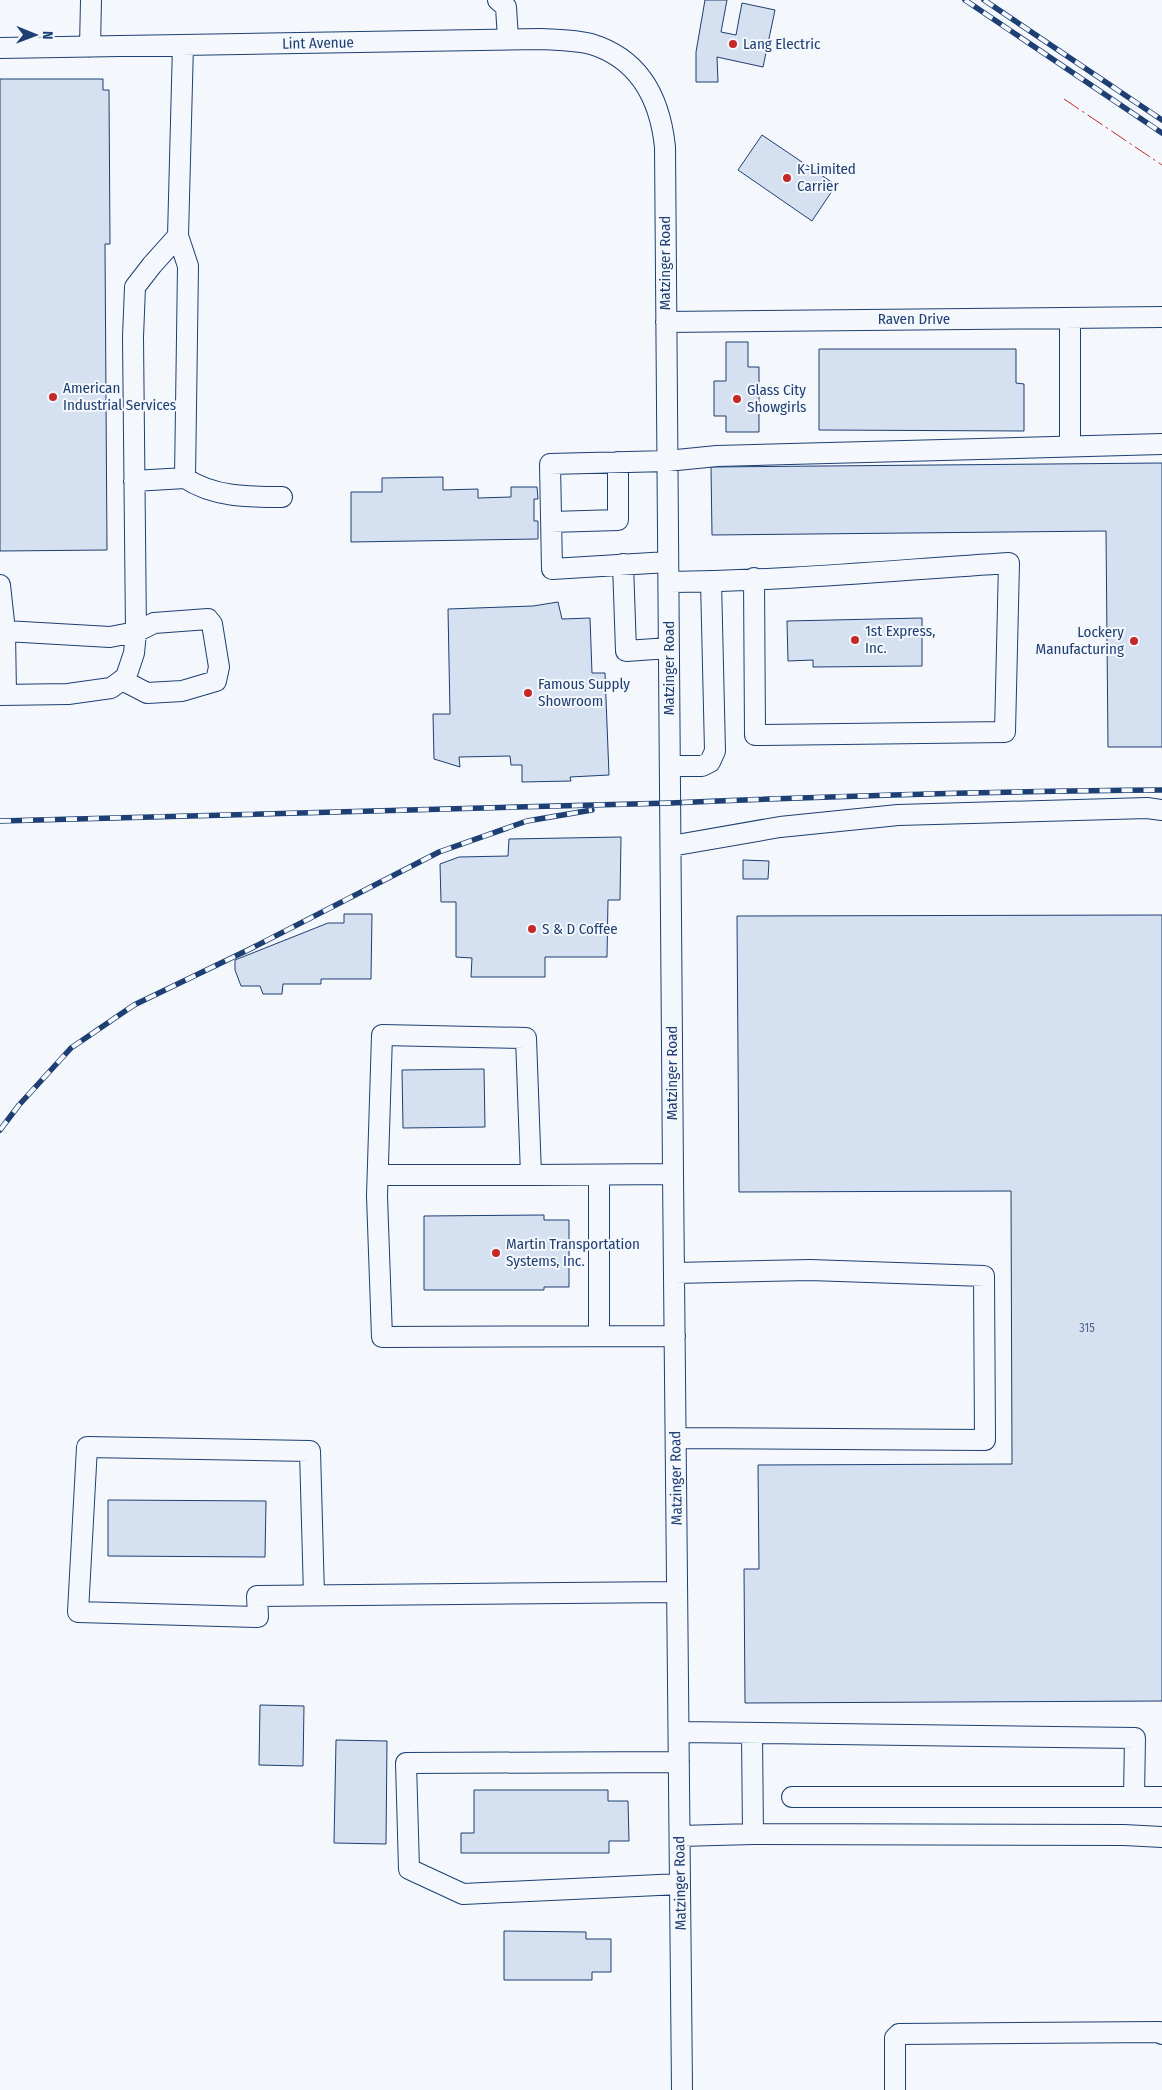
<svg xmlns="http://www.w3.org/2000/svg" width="1162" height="2090" font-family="'Fira Sans Condensed',sans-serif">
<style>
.building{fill:#d5e0f0;stroke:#1d3f73}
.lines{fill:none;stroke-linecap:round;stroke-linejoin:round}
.minor-casing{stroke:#1d3f73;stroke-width:22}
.minor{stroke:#f4f7fb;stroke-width:20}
.rail-casing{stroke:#1d3f73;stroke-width:5.5}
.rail{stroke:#f4f7fb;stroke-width:4;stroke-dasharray:11;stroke-linecap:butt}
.power{stroke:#c62828;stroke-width:1;stroke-dasharray:18 4 2.5 4;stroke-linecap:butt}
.poi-dot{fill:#c62828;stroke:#f4f7fb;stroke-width:2}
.labels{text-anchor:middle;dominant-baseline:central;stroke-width:4;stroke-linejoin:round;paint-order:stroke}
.number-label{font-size:12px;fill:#4b6792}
.street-label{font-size:15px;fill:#1d3f73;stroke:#f4f7fb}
.poi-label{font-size:15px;fill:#1d3f73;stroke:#f4f7fb;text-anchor:start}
</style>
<rect width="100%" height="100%" fill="#f4f7fb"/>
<path class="building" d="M705 0H727L721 32 736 35 742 3 775 10 763 67 717 57 718 82H696V52Z
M0 79H103V90H109L110 244H105L107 550 0 551Z
M762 135 836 185 812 221 738 170Z
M726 342H748V367H759V432H726V416H714V381H726Z
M819 349H1016V383L1024 384V431L819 430Z
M1162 463V747H1108L1106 531 712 535 711 467Z
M443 477V490L478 489V498L511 497V487H537L538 499H534V521H538V539L351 542V492H382V478Z
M558 602 562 619 590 618 592 673H605L609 775 570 777 571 781 522 782V765H511L510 756 459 757 460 767 434 759 433 714H450L448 609 533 606Z
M922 618V666L813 667V660L788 661 787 621Z
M621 837 620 900H608L607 957H545V977H471L472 958 456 957V902H441L440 864 459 857 508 856 509 839Z
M743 860 769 861 768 879H743Z
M344 914H372L371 979H321V984H283L282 994H263L260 986H241L235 970V960L328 923H344Z
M1162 915V1701L745 1703 744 1569H759L758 1465 1012 1464 1011 1191 739 1192 737 916Z
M484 1069 485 1127 403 1128 402 1070Z
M544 1215V1220H569V1287H544V1290H424V1216Z
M108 1500 266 1501 265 1557 108 1556Z
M260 1705 304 1706 303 1766 259 1765Z
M336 1740 387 1741 386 1844 334 1843Z
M474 1790H608V1801H628L629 1841H609V1853H461V1833H474Z
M504 1931 586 1932V1939H611V1972H592V1980H504Z"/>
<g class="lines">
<g class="minor-casing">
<path id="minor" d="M498 0 506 7 508 39
M90 47 91 0
M0 48 541 39C557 40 575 40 591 44 640 59 660 99 665 147L673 1174 682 2090
M178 236 188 266 185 478C213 497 248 497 282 497
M666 322 1162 317
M1070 446V318
M134 481 185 478
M551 522 618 520V462
M668 562 552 569 550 464 667 461 717 456 1162 444
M623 564 626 651 669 648
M669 582C782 581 896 570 1009 563L1005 732 755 735 754 578
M0 585 5 631 110 637 136 632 154 623 208 619 212 624 219 667 216 681 182 691 147 693 122 680
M5 631 6 694
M0 695 68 694 111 688 126 677 134 653 136 632 133 337 135 287 152 265 178 236 183 45
M670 766H702L710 762 715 751 711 581
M671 846 780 827 898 815 1147 808 1162 810
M673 1174 531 1175 526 1038 382 1035 377 1196 382 1337 675 1336
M378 1175H531
M599 1175V1336
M675 1273 810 1270 984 1276 985 1440 676 1438
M314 1595 310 1451 87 1447 78 1612 258 1617 257 1596 677 1592
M680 1732 1135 1738 1134 1797
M752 1734 753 1834
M679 1762 406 1763 409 1869 463 1894 680 1884
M792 1797H1162
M680 1836 753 1834 1124 1835 1162 1837
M895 2090V2038L899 2034 1160 2032 1162 2034"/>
</g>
<use href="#minor" class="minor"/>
<g class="rail-casing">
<path id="rail" d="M965 0 1162 133
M984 0 1162 120
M0 821 671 803C834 796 998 791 1162 790
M0 1130 19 1105 71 1048 134 1005 252 948 439 852 527 821 592 810"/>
</g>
<use href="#rail" class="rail"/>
<path class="power" d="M1064 99 1162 165"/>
</g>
<g class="poi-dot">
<circle cx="733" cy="44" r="5"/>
<circle cx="787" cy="178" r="5"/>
<circle cx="53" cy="397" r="5"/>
<circle cx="737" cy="399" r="5"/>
<circle cx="855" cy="640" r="5"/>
<circle cx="1134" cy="641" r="5"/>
<circle cx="528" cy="693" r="5"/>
<circle cx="532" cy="929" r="5"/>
<circle cx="496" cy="1253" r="5"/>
</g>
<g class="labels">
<g class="number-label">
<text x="1087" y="1328">315</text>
</g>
<g class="street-label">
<text transform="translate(318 43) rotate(-1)">Lint Avenue</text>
<text transform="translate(665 263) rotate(-90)">Matzinger Road</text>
<text x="914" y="319">Raven Drive</text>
<text transform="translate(669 668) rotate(-90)">Matzinger Road</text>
<text transform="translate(672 1073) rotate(-90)">Matzinger Road</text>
<text transform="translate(676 1478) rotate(-91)">Matzinger Road</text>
<text transform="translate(680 1883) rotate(-91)">Matzinger Road</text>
</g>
<g class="poi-label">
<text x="743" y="44">Lang Electric</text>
<text x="797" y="169">K-Limited<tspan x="797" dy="17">Carrier</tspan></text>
<text x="63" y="388">American<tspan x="63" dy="17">Industrial Services</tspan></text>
<text x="747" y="390">Glass City<tspan x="747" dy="17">Showgirls</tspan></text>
<text x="865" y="631">1st Express,<tspan x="865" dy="17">Inc.</tspan></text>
<text x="1124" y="632" text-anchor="end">Lockery<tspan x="1124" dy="17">Manufacturing</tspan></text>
<text x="538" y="684">Famous Supply<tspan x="538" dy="17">Showroom</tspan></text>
<text x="542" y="929">S &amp; D Coffee</text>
<text x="506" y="1244">Martin Transportation<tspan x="506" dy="17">Systems, Inc.</tspan></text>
</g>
</g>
<g transform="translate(35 35) rotate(91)" stroke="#f4f7fb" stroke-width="4" paint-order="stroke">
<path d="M0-4L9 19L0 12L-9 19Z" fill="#1d3f73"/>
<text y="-8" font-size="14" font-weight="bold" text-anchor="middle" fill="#1d3f73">N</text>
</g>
</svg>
